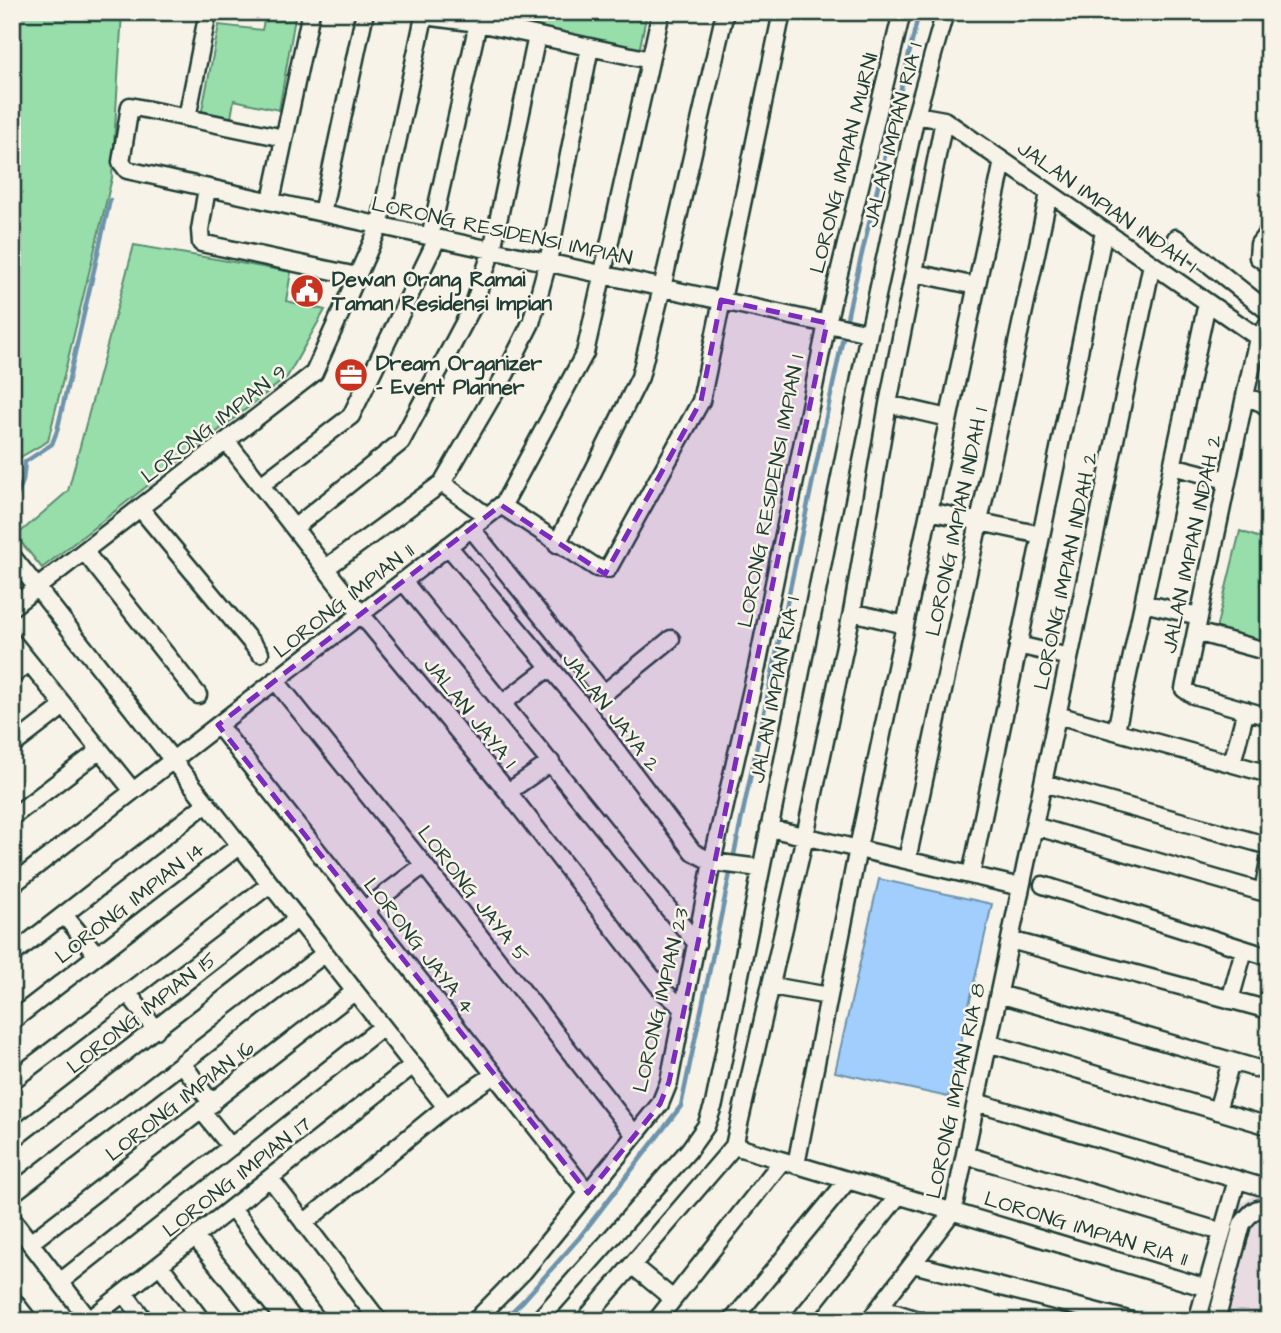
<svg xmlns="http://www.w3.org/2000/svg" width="1281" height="1333" font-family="'Architects Daughter',sans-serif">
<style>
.built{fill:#e8dce2}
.green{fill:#97deab;stroke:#5b8e70;stroke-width:2}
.water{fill:#a1cefc;stroke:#6d94ac;stroke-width:2}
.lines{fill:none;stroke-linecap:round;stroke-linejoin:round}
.stream{stroke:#6d94ac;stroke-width:4.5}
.minor-casing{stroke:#1f3d34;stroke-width:21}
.minor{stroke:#f7f3e8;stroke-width:16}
.marked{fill:#7b2cbf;fill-opacity:0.2;stroke:#7b2cbf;stroke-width:5;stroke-dasharray:14 9;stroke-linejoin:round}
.labels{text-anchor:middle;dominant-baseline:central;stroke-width:5;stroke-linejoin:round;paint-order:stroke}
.street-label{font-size:21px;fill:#1f3d34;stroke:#f7f3e8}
.poi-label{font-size:21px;font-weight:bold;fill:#1f3d34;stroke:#f7f3e8;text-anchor:start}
</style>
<rect width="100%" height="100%" fill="#f7f3e8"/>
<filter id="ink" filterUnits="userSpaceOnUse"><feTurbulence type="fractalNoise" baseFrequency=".0143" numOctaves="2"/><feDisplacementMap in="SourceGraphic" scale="14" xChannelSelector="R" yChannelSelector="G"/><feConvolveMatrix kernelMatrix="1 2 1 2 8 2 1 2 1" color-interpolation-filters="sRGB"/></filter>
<g filter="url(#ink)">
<path class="built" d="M1254 1195 1269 1200V1321H1206L1239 1205Z"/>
<path class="green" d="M12 12H122L112 178 48 441 12 462Z
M266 12H296L279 110 234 100 230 124 200 120 219 25 262 30Z
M446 12H647L639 52Z
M134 245 291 272 286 301 325 310 287 377 42 568 16 536 68 491Z
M1240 531 1269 541V643L1216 629Z"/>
<path class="water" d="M879 879 992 904 948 1097 835 1072Z"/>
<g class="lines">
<path class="stream" d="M12 507 23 481 25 462 52 444 57 431 110 200
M502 1321 524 1300 579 1238 681 1106 850 304 919 12"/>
<g class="minor-casing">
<path id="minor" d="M424 16 478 23 650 60
M916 115 944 120 1269 345
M187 118 208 12
M284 138 130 106 121 162 127 170 869 333
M207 188 200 230 201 243 357 276
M271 201 311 12
M322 213 365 12
M1269 231 1259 244 1258 257 1269 265
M430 237 478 23
M1176 238 1269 312
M915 273 976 286
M1269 323 1258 338 1245 396 1184 689 1193 695 1269 717
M1245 396 1262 403 1269 409
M888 404 948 418
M227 442 361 614 508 792 661 989 683 1008
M1172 466 1227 480
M442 483 487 516
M261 485 351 416 437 239
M501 505 597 568 608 569 701 401 782 12
M140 508 260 653
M929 511 1041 535
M294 528 401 442 474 304 492 250 537 36
M471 528 604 694
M557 544 640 377 662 288 725 12
M448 546 585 709 693 852 712 862 760 868
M84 551 198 695
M12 556 446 1107
M326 568 442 483 506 373 531 323 548 262 590 47
M403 581 697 944
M1143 603 1199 616
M12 607 314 373 379 227 425 12
M852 612 905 625
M1196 632 1269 652
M12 641 133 791
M1018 645 1069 657
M12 676 29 663
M275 680 424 865 635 1135
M597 699 671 639
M503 703 550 667
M1057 715 1269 774
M218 725 588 1193
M1116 731 1207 303
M12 746 64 706
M1232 763 1246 710
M1043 783 1269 846
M508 792 551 762
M12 817 100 750
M1034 826 1269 894
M769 828 1021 887
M907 860 1049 193
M971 875 1104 231
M12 885 504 503 585 353 661 12
M1043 885 1269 957
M1263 892 1269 861
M364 910 424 865
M64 915 97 955
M1010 940 1269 1010
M12 955 207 803
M771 986 829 996
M128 993 156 1030
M999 994 1269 1072
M1230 1000 1244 950
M12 1021 240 845
M988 1043 1269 1126
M182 1063 212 1104
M12 1081 270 884
M976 1102 1269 1189
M202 1111 231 1147
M1217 1111 1231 1061
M12 1140 297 919
M734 1146 1207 1288
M965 1155 1222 1232
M796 1165 858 848 1003 161
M270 1178 379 1321
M12 1194 324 954
M232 1208 318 1321
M12 1219 90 1321
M304 1223 446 1107 494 1075
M195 1237 262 1321
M30 1243 354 992
M913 1264 1132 1321
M160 1265 202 1321
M633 1266 673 1299
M60 1282 382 1027
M124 1293 145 1321
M12 1299 29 1321
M880 1308 921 1321
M88 1321 412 1066
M475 1321 524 1271 635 1135 660 1104 669 1082 712 862 757 667 827 323 902 12
M538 1321 689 1150 706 1126 714 1104 869 333 916 115 945 12
M584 1321 734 1146 805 836 852 612 888 404 944 120
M656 1321 782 1161
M732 1321 848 1180
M799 1321 898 1196
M869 1321 953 1211 1152 264
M1197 1321 1237 1180
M1216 1321 1242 1224C1249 1215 1256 1205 1269 1209"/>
</g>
<use href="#minor" class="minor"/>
</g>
</g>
<path class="marked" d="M721 300 827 323 669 1082 660 1104 588 1193 218 725 501 505 605 574 701 401Z"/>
<defs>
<g id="civic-disc" transform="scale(1.75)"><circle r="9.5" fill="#c8321e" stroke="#f7f3e8"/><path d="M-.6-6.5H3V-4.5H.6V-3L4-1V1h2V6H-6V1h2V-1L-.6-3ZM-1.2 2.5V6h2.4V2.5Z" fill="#fff"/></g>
<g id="office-disc" transform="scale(1.75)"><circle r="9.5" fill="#c8321e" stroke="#f7f3e8"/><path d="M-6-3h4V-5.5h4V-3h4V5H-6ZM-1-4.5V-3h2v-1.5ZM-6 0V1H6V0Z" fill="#fff"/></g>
</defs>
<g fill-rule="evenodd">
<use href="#civic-disc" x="307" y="291"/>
<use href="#office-disc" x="351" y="375"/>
</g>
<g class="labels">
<g class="street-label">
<text transform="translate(893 135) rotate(-76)">JALAN IMPIAN RIA 1</text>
<text transform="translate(844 163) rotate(-76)">LORONG IMPIAN MURNI</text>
<text transform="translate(1107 207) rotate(35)">JALAN IMPIAN INDAH 1</text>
<text transform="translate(502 231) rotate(12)">LORONG RESIDENSI IMPIAN</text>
<text transform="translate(214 424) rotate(-38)">LORONG IMPIAN 9</text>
<text transform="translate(771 491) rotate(-79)">LORONG RESIDENSI IMPIAN 1</text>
<text transform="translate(957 522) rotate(-78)">LORONG IMPIAN INDAH 1</text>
<text transform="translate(1192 544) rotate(-78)">JALAN IMPIAN INDAH 2</text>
<text transform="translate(1066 571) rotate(-78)">LORONG IMPIAN INDAH 2</text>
<text transform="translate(344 601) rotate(-38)">LORONG IMPIAN 11</text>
<text transform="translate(775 690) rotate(-79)">JALAN IMPIAN RIA 1</text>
<text transform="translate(611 712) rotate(52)">JALAN JAYA 2</text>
<text transform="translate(470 713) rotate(51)">JALAN JAYA 1</text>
<text transform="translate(473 894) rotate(52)">LORONG JAYA 5</text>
<text transform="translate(130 903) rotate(-38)">LORONG IMPIAN 14</text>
<text transform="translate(419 946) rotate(52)">LORONG JAYA 4</text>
<text transform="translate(661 1000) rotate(-77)">LORONG IMPIAN 23</text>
<text transform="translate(142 1013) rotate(-38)">LORONG IMPIAN 15</text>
<text transform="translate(956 1091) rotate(-78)">LORONG IMPIAN RIA 8</text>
<text transform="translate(180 1101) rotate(-38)">LORONG IMPIAN 16</text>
<text transform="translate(237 1177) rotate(-38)">LORONG IMPIAN 17</text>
<text transform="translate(1086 1229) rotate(17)">LORONG IMPIAN RIA 11</text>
</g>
<g class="poi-label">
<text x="332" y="279">Dewan Orang Ramai<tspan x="332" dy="24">Taman Residensi Impian</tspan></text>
<text x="376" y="363">Dream Organizer<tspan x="376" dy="24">- Event Planner</tspan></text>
</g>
</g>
<rect width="1281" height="1333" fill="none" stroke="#f7f3e8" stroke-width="42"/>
<rect x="21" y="21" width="1239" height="1291" fill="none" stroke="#1f3d34" stroke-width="2.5" filter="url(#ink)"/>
</svg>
